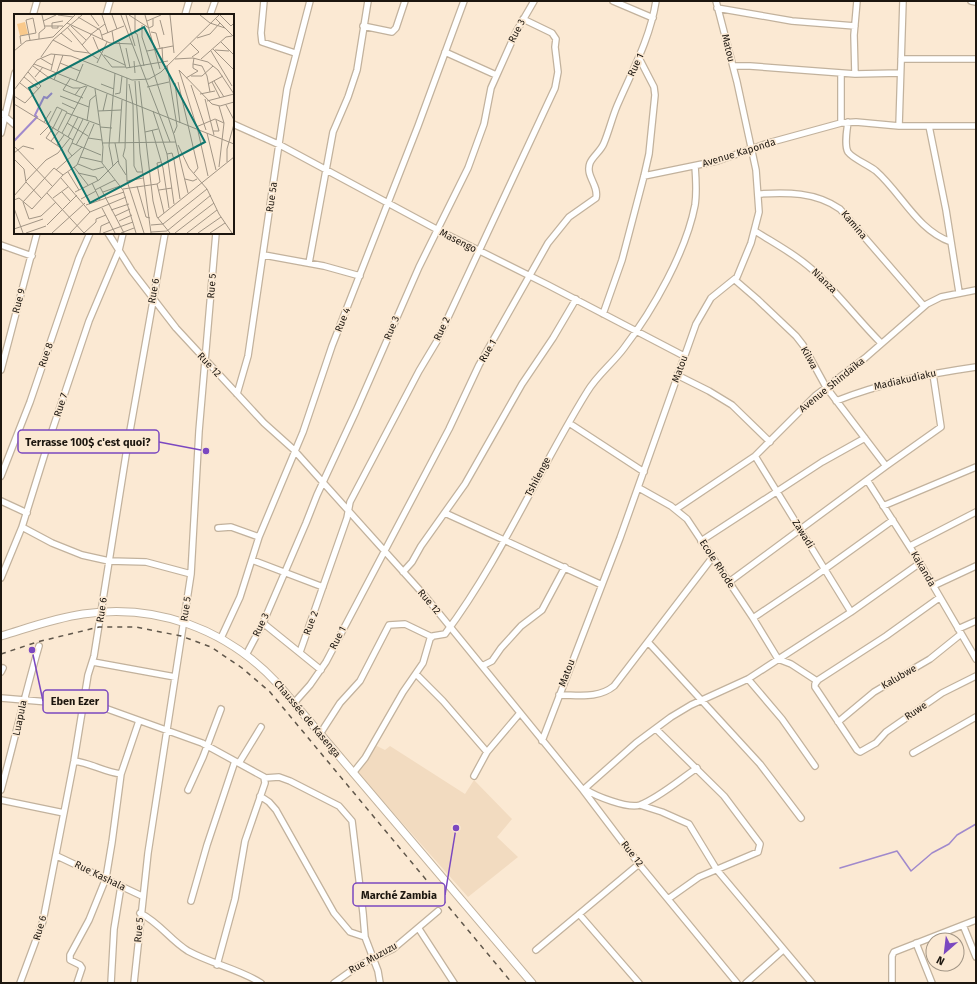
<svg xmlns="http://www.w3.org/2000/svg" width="977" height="984" font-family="'Fira Sans',sans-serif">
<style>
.built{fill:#f2dbc0}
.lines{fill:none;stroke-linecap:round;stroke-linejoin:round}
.stream{stroke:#a089cc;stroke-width:1.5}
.minor-casing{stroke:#c2b29d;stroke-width:8}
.major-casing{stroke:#c2b29d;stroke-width:9}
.minor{stroke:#fff;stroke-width:5.5}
.major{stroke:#fff;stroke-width:7}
.rail{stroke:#60574b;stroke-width:1.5;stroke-dasharray:5 5;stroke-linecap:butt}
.labels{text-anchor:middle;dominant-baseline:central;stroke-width:3.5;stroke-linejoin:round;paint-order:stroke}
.street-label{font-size:10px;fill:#1c160f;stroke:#fbe9d3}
.inset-river{fill:none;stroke:#a089cc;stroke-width:2}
.inset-road{fill:none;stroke:#a29585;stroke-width:1}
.view{fill:#0f766e;fill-opacity:0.15;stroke:#0f766e;stroke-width:2}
.inset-edge{fill:none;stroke:#1c160f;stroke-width:2}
.leader{fill:none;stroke:#7b48c0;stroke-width:1.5}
.callout-dot{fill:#7b48c0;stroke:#fbe9d3;stroke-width:1.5}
.callout{fill:#fbe9d3;stroke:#7b48c0;stroke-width:1.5}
.callout-label{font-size:11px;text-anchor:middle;font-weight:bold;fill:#1c160f}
</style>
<rect width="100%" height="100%" fill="#fbe9d3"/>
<path class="built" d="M375 745 385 750 390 746 465 794 474 780 512 819 497 837 518 857 468 897 358 773Z"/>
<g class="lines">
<path class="stream" d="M840 868 897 851 911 871 932 853 949 844 957 835 976 824"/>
<g class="minor-casing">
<path id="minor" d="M264 1 261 33 262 42 295 53
M613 1 653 18
M971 1 976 2
M717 8 792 21 855 26
M33 15 37 1
M106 15 110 1
M185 15 189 1
M210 15 215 1
M363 26 392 32 396 28 405 1
M445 52 496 75
M901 59H976
M733 66H750L855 74 900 73
M841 73V123
M855 74 854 35 857 1
M1 113 15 125
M848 122C847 130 844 145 848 152 853 159 869 165 876 171 902 194 917 230 951 242
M233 124 280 145 438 230 548 285 684 356
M899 126 903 1
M929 126 946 210 959 292
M1 133 15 73
M644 176 717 161 768 143 841 123 856 122 899 126H976
M758 194C787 192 816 192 840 209L924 306
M755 231C777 245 800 257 818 275 841 297 859 321 881 343
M108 233 132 271 176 328 264 423 293 449 425 596 583 790 639 864 737 983
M1 245 32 256
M264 255 324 266 360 276
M309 263 333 132 348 97 357 70 368 1
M603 314 622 260 644 176 649 154 655 95 654 87 639 58
M1 370 37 233
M677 375 709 391 732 405 770 442
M237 394 248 356 287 89 310 1
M836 401C881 383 928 374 976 367
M569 423 644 472
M755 456 851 612
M886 466 941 427 933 374
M1 476 30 402 79 258 90 233
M867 480 920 563 976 659
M639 488 671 506 687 519 753 618 778 659 791 664 817 681
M1 501 27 513
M883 506 976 467
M676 509 755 456 815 396 865 358 927 304 941 297 976 290
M445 513 602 585
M22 527 52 543 82 555 109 561 146 562 191 574
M218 528 231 527 259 537
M701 541 822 462 865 438
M910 546 976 512
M252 560 323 587
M403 572 412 562 421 546 465 484 522 384 553 338 576 299
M1 578 22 527 51 434 89 321 119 250 123 233
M729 582 886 466 826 387 803 345 796 336 757 299 735 280
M933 586 976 566
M939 598 886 636 818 680 815 684V687L857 750 860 752 876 743 886 732 942 693 976 676
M753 618 811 579 893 520
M263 623 321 670
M958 629 976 621
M221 638 240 597 259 537 303 432 332 346 418 126 464 1
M648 642 760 764 801 818
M300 652 347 518 350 502 419 371 437 341 555 88 558 72 555 47 556 39 552 33 523 19
M246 655 263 623 306 523 317 495 356 411 419 267 468 168 484 124 491 88 516 32 534 1
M93 662 175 677
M482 666 492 661 501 648 521 626 542 610 565 567
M1 672 3 668
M416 674 443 701 487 752
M748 679 782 719 815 766
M559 695C579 695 598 699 614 686L712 558
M1 698 72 704 88 702 202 743 264 777 265 783 245 841 235 899 217 965
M294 703 310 685 326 662 449 429 479 365 548 243 569 217 596 198C599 185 585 176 590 163 593 156 601 151 604 143 609 131 612 118 617 106 632 71 650 39 656 1
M838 722 874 692 930 659 961 634
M656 729 724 796 760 844 758 852 699 877 668 899
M320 734 340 703 360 681 389 625 405 624 432 637
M542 741 620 538 696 324 711 298 737 277 751 243 759 212 756 170 737 82 716 1
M913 753 976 717
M74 761C91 763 104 772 121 774
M239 763 261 727
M353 773 365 758 403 692 423 663 430 639 433 636 445 634C501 559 538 471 587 392 597 375 613 363 624 348 653 310 686 252 695 205 697 192 696 179 695 166
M474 776 487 752 520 713
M265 778 279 777 290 781 339 806 352 821 363 913 365 937 378 971 380 983
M585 789C595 796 628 809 640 805 660 797 679 780 697 768
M1 790C14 742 25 694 39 646
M188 790 203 757 221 709
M583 790 636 743 671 717 691 705 748 679 851 612 920 563
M260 796 269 802 276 810 334 913 350 932 365 937
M1 800 64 813
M640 805 662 812 689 824 717 870 812 983
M57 856 142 896
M191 901 207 845 235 761
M140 913C160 923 170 940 188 951 212 964 239 969 261 983
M579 914 639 983
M963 925 976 957
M419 929 454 983
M916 943 932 983
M536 950 639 864
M20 983 43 921 74 761 88 675 94 656 128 442 165 233
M77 983 82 968 80 965 70 960V955L89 920 106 878 112 842 121 774 139 721
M111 983 114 929 121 886
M134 983 148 853 191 574 199 431 216 233
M334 983 358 966 393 949 438 911
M746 983 783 950
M892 983V956L894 952 976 920"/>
</g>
<g class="major-casing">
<path id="major" d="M1 636C28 628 55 618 83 614 156 603 227 629 277 683L532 983"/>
</g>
<use href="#minor" class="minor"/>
<use href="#major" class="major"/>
<path class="rail" d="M1 654 37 642 99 627H136L181 636 211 647 242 668 270 692 512 983"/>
</g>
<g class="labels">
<g class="street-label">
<text transform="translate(517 31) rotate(-63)">Rue 3</text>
<text transform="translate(728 48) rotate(76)">Matou</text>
<text transform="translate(636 65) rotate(-65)">Rue 1</text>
<text transform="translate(739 153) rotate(-17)">Avenue Kaponda</text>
<text transform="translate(272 197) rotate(-82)">Rue 5a</text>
<text transform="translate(854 225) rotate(50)">Kamina</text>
<text transform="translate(458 241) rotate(27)">Masengo</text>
<text transform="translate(824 281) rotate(44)">Nianza</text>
<text transform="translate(212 286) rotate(-86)">Rue 5</text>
<text transform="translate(154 291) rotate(-80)">Rue 6</text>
<text transform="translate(19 301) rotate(-76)">Rue 9</text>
<text transform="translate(343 320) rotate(-68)">Rue 4</text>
<text transform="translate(392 328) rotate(-68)">Rue 3</text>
<text transform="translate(442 329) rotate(-65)">Rue 2</text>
<text transform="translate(488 351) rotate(-60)">Rue 1</text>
<text transform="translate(46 355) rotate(-71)">Rue 8</text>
<text transform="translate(809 358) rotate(61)">Kilwa</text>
<text transform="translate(209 365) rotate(47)">Rue 12</text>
<text transform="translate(680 369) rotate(-70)">Matou</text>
<text transform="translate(905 380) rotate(-13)">Madiakudiaku</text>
<text transform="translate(832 385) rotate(-39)">Avenue Shindaïka</text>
<text transform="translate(61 405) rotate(-73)">Rue 7</text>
<text transform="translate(538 477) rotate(-62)">Tshilenge</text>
<text transform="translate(803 534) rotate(58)">Zawadi</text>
<text transform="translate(717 564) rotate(57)">Ecole Rhode</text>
<text transform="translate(923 569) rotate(60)">Kakanda</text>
<text transform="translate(429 602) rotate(50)">Rue 12</text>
<text transform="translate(186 609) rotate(-82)">Rue 5</text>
<text transform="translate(102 610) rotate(-81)">Rue 6</text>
<text transform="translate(311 623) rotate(-70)">Rue 2</text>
<text transform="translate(261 625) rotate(-65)">Rue 3</text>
<text transform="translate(338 638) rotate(-63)">Rue 1</text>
<text transform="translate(567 673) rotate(-69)">Matou</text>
<text transform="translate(899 677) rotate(-30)">Kalubwe</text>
<text transform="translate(916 711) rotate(-34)">Ruwe</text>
<text transform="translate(20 718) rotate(-78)">Luapula</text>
<text transform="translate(307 719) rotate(50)">Chaussée de Kasenga</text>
<text transform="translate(632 854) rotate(52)">Rue 12</text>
<text transform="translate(100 876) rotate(26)">Rue Kashala</text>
<text transform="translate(40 928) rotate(-74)">Rue 6</text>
<text transform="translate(139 930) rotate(-85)">Rue 5</text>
<text transform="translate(373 958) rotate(-29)">Rue Muzuzu</text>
</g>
</g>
<g transform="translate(14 14)">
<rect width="220" height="220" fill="#fbe9d3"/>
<path d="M11 8 14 20 6 22 3 10Z" fill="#f9c98b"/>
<path class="inset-river" d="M0 127 23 103 21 101 30 83 33 84 38 79"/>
<path class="inset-road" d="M44 1 59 3M77 1 85 12M88 1 94 19M98 1 103 15M107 1 156 128M112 1 121 32M115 1 135 14 139 12V5M121 1V19L123 20 130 52M131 1 146 55M156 1 160 39M186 1 196 9 211 14M206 1 217 12 220 9M64 3 86 16 89 26M201 4 220 23M146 6 150 21M29 7 42 1M133 7 147 1M53 9 96 29 118 30M128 11V23L160 121 174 179M31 12H49M44 12V14H38V9L49 7M57 12 72 26M53 13 75 39 84 45M98 17 100 29M137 18 142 19 146 34M47 19 58 28M76 21 91 10M88 21 110 12M79 23 84 35 98 53H111M183 24 196 20 206 9M25 25V19L31 14 28 1M16 26 12 6 19 4 22 19M39 26 60 37 75 39M105 28 112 54 154 47M207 28 220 41M176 29 185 38 178 43M7 30 6 22 22 19M68 31 77 21M148 33 149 50M112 34 116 54M199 35 220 56M201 36 215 37M0 37 12 27 39 23 61 1M133 37 159 32M197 37 218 72M90 41 111 51M27 43 39 26 68 1M26 44 38 51M180 44 179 50 188 52 193 62 196 78M161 45 179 44 194 48 204 56 220 80M187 45 212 23 218 22M120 47 121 59M46 49 66 57M83 49 93 28M20 50 220 130M153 51 163 112 160 119M19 52 34 63 59 74H66M37 56 41 40M165 56 184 117 194 162M165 56 198 90 206 92 220 88M177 62H188L199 52M10 63 25 75M21 63 29 53M113 64 111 134 109 142 112 146 113 167 130 219M172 64 184 57 179 54V50M56 65 49 76 69 84M40 66 49 41M62 67 69 50M121 67 126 139 137 219M125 67 139 187 143 203 156 219M200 67 210 83M164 68 184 154 180 159M198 68 206 84M6 69 20 80M161 69 166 109M87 70 100 75M115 70 119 91 120 152 123 158H128M194 70 209 62M177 71 192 116M133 73 155 68M81 75 89 133 88 149 109 176 122 219M0 76 23 46 37 40 57 42 118 66 135 65 147 58 205 1M101 80 106 79 108 62M186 80 201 77M61 81 66 74 72 72M0 82 11 89 27 72 14 58M46 82 75 93M191 85 200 121M193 87 220 80M48 89 61 95M0 90 59 126M212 91 220 106M205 92 210 109 205 153M84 97 107 96M89 97 93 80M139 97 153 140 160 190M53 99 86 111M73 107 76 86 82 81M30 108 37 97M53 109 74 122M34 111 43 93 53 98 44 116M86 113 98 114M182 113 201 105 210 109M39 114 32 124 47 134M39 114 48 96M138 116 149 154 155 194M199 117H205L202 106M131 118 144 115M48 119 73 72M193 119 202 156M26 121 35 112M54 123 64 103M74 124 88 126M59 126 58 129 87 141M59 126 69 105M37 127 45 117M58 129 54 137 58 142M88 129 162 128M101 129 105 150 112 161M105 129 108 86M43 131 50 121M62 131 75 108M164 131 175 154 193 175 205 200 218 219M0 132 39 173M0 139 9 132 20 135M153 140 158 139 160 146 166 185M66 143 88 148M0 145 10 155 12 168 28 185M213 148V135L220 110M64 150 79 156 90 153M99 152 95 132 101 59M60 153 74 171M42 156 68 133M54 158 65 176M64 159 82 163 84 167M47 164 76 198M171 165 179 167 183 165M12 167 32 146 44 139 56 124M113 167 129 164M78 169 86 186M143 170 146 168 143 149 147 148M123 172 132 203 136 204M86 173 110 219M109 175 143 170 150 199M81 176 101 166M145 176 158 174M48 178 56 187M61 178 85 166 104 147M89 178 106 172M33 179 70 219M0 182 12 168M39 184 54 173M67 185 82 177M0 186 5 184 18 195 49 161 63 151 80 110M72 191 110 178M0 194 9 219M88 194 101 219M97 196 115 190M27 202 15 205 9 188 40 154 49 161M27 202 42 188M101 202 116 195M144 204 220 143M105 207 118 201M33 211 63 181M137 211 149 210 193 175M0 215 29 205M137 218 153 217 197 181M12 219 32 212M38 219 71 189M56 219 76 198 112 183M70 219 82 208V205L92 201M86 219 87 212 96 208M89 219 119 208M107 219 120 214M161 219 200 189M173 219 203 196M184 219 207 203M196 219 211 209"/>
<path class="view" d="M130 13 191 128 76 189 15 74Z"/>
<rect width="220" height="220" class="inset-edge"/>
</g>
<path class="leader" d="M206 451L159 442M32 650L43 701M456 828L445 895"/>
<g class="callout-dot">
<circle cx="206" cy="451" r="4"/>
<circle cx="32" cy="650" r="4"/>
<circle cx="456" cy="828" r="4"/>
</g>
<g class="callout">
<rect x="18" y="430" width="141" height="23" rx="4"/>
<rect x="43" y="690" width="65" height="23" rx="4"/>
<rect x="353" y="883" width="92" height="23" rx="4"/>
</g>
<g class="callout-label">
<text x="88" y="446">Terrasse 100$ c'est quoi?</text>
<text x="75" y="705">Eben Ezer</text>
<text x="399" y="899">Marché Zambia</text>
</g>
<rect width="977" height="984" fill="none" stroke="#1c160f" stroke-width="4"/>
<g transform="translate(945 952) rotate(208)"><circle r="19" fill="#fbe9d3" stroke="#a29585"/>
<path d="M0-3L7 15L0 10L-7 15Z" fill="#7b48c0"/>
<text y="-6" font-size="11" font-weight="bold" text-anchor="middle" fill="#1c160f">N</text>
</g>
</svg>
